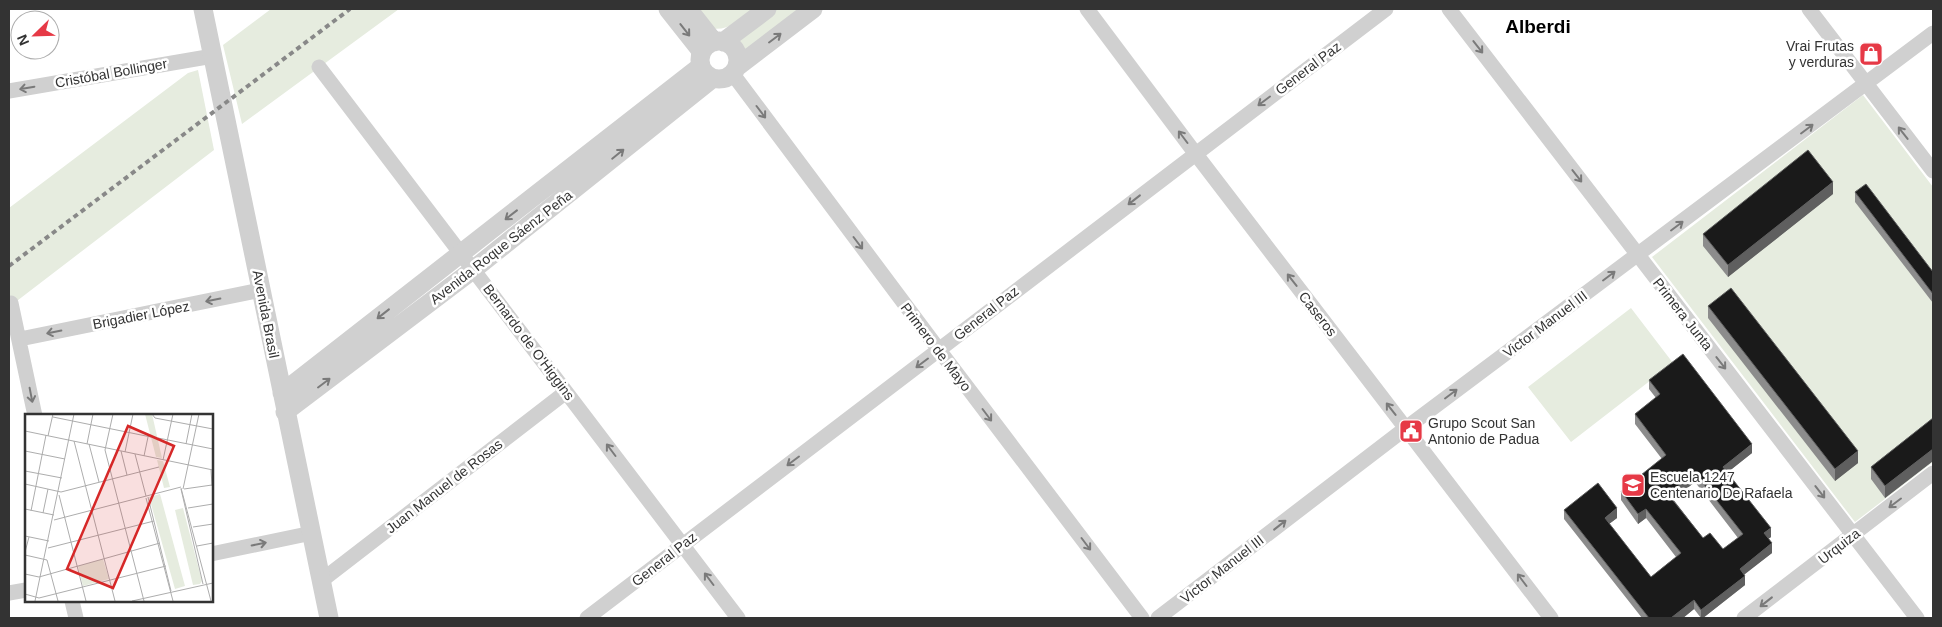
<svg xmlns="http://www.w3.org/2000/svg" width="1942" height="627" font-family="Helvetica,sans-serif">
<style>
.green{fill:#e6ecdf}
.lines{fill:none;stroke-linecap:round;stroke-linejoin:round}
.minor{stroke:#d0d0d0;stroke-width:15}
.tertiary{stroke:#d0d0d0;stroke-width:19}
.rail{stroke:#888;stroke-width:4;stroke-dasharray:5 4;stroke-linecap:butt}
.wall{fill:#8c8c8c;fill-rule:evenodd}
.shaded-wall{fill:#5f5f5f}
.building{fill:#1a1a1a;stroke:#5f5f5f;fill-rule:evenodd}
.oneway{stroke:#7a7a7a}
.labels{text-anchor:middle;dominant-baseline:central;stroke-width:5;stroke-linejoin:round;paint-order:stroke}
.poi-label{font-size:14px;fill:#333;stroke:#fff;text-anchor:start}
.street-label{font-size:14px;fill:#333;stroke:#fff}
.district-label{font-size:19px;font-weight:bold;fill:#000;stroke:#fff}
.inset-road{fill:none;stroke:#adadad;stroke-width:1}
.view{fill:#d62828;fill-opacity:0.15;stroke:#d62828;stroke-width:2.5}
.inset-edge{fill:none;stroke:#333;stroke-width:2.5}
</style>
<rect width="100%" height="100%" fill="#fff"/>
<path class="green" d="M271 9H399L242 124 223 45Z
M690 9H753C735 23 728 33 703 27Z
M775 9H803L744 55 734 41Z
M198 70 214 150 9 307V208L188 73Z
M1863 95 1933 187V462L1855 522 1652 257Z
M1631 308 1673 363 1571 442 1528 387Z"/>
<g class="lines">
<path class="minor" d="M1087 9 1195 153 1551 618
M1449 9 1917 618
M1809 9 1933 171
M319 67 738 618
M732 73 939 350 1142 618
M9 91 213 56
M11 303 35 416
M20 339 261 290
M211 554 312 533
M321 581 566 392
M9 593 26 590
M72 601 76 618
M587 618 1386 9
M1158 618 1406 428 1933 33
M1744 618 1933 473"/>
<path class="tertiary" d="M203 9 329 618
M668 9 702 52
M688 9 714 42
M700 60a19 19 0 1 1 38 0a19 19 0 1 1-38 0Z
M723 42 767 9
M737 67 813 9
M282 393 701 66
M285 412 474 269 713 78"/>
<path class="rail" d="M9 266 350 9"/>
</g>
<path class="wall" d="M1855 192 1933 272V303L1855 202Z
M1833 194 1728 277 1703 246V234Z
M1708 306 1858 463 1835 481 1708 318Z
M1649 380 1752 453 1728 472 1771 537 1768 539 1772 553 1744 574 1745 585 1703 618H1701L1694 609 1683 618H1642L1564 519V510L1617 518 1609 524 1651 577 1676 557 1646 518 1638 524 1621 500V491L1662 459 1635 424V414L1656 398 1649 389ZM1695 482 1738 538 1723 549 1703 538 1673 499Z
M1933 418V461L1885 498 1871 479V467Z"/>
<path class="shaded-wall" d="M1833 182V194L1728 277V265Z
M1752 444V453L1723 476V467Z
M1933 449V461L1885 498V486Z
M1858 451V463L1835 481V469Z
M1695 473V482L1668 503V494Z
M1617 508V518L1605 527V518Z
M1646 509V518L1638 524V514Z
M1771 528V537L1764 542V533Z
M1772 543V553L1740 578V569Z
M1745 576V585L1703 618H1701V610Z
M1694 600V609L1683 618H1671Z"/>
<path class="building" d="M1808 150 1833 182 1728 265 1703 234Z
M1866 184 1933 272V294L1855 192Z
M1731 288 1858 451 1835 469 1708 306Z
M1683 354 1752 444 1723 467 1771 528 1764 533 1772 543 1740 569 1745 576 1701 610 1694 600 1671 618H1664L1663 617 1662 618H1649L1564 510 1598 483 1617 508 1605 518 1651 577 1681 553 1646 509 1638 514 1621 491 1666 455 1635 414 1660 394 1649 380ZM1695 473 1743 534 1723 549 1710 533 1703 538 1668 494Z
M1933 418V449L1885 486 1871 467Z"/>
<defs><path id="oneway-shaft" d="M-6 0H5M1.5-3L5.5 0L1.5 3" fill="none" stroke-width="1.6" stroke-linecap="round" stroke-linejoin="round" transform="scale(1.25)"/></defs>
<g class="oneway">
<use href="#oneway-shaft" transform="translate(685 30) rotate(52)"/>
<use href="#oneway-shaft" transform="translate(775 38) rotate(-37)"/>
<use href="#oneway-shaft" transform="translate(1478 47) rotate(52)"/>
<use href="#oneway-shaft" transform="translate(27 88) rotate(170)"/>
<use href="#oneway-shaft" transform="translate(1264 101) rotate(143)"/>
<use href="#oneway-shaft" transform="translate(761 112) rotate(53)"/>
<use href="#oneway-shaft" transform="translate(1807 129) rotate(-37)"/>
<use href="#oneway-shaft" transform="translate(1903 133) rotate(-128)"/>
<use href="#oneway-shaft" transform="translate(1183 137) rotate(-127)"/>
<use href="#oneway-shaft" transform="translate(618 154) rotate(-39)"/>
<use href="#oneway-shaft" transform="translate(1577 176) rotate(52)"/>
<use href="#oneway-shaft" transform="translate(1134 200) rotate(142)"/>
<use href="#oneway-shaft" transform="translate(511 215) rotate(142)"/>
<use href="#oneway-shaft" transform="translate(1677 226) rotate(-37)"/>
<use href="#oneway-shaft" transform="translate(858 243) rotate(53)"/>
<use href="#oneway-shaft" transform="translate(1609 276) rotate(-37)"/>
<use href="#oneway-shaft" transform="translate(1292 280) rotate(-128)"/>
<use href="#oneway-shaft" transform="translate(213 300) rotate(169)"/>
<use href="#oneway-shaft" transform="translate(383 314) rotate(142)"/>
<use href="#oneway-shaft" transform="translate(54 332) rotate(169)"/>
<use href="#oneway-shaft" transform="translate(922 363) rotate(143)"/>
<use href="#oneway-shaft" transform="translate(1721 363) rotate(52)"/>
<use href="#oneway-shaft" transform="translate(324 383) rotate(-37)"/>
<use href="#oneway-shaft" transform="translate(1451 394) rotate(-37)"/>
<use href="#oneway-shaft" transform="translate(31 395) rotate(79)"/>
<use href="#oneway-shaft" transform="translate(1391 409) rotate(-128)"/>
<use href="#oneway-shaft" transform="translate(987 415) rotate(53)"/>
<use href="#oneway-shaft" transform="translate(611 450) rotate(-127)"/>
<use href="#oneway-shaft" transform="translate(793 461) rotate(143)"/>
<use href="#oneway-shaft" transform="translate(1820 492) rotate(52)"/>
<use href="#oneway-shaft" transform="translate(1895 503) rotate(143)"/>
<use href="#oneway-shaft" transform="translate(1280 525) rotate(-38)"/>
<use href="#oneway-shaft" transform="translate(259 544) rotate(-12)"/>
<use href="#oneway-shaft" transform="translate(1086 544) rotate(53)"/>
<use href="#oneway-shaft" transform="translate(709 579) rotate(-127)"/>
<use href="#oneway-shaft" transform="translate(1522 580) rotate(-127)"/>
<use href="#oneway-shaft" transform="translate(1766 602) rotate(142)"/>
</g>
<defs>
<g id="shop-square" transform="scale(1.25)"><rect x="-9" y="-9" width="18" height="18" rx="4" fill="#e63946" stroke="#fff"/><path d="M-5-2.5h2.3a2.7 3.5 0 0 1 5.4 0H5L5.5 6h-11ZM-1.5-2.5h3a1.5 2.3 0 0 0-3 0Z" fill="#fff"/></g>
<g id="civic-square" transform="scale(1.25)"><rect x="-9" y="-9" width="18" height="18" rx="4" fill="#e63946" stroke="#fff"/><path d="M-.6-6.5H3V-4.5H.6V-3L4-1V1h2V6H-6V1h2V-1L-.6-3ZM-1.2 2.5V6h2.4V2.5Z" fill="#fff"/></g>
<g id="school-square" transform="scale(1.25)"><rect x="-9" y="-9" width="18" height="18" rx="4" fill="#e63946" stroke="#fff"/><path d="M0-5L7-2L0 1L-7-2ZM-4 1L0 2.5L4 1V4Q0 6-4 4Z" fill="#fff"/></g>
</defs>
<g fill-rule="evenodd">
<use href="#shop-square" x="1871" y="54"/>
<use href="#civic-square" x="1411" y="431"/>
<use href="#school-square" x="1633" y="485"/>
</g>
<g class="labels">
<g class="poi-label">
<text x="1854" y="46" text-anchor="end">Vrai Frutas<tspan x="1854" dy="16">y verduras</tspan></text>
<text x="1428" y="423">Grupo Scout San<tspan x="1428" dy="16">Antonio de Padua</tspan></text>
<text x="1650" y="477">Escuela 1247<tspan x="1650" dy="16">Centenario De Rafaela</tspan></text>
</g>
<g class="street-label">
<text transform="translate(1308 68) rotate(-37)">General Paz</text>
<text transform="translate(111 73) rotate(-10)">Cristóbal Bollinger</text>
<text transform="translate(501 247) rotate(-38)">Avenida Roque Sáenz Peña</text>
<text transform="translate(986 313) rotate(-38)">General Paz</text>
<text transform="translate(266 314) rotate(79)">Avenida Brasil</text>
<text transform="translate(1318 314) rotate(52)">Caseros</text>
<text transform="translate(1683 314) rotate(52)">Primera Junta</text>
<text transform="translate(141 315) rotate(-11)">Brigadier López</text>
<text transform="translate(1545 324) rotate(-37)">Victor Manuel III</text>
<text transform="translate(529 342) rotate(53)">Bernardo de O'Higgins</text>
<text transform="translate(936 347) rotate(53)">Primero de Mayo</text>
<text transform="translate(444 486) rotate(-38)">Juan Manuel de Rosas</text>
<text transform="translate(1839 546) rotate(-38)">Urquiza</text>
<text transform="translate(664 559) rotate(-38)">General Paz</text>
<text transform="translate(1222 569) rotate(-38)">Victor Manuel III</text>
</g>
<g class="district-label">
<text x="1538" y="26">Alberdi</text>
</g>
</g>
<g transform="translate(25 414)">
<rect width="188" height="188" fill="#fff"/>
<path d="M120 0H127L137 44 131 43ZM132 46 138 47 145 73 139 74ZM135 80 160 172 150 175 124 83ZM158 94 177 167 175 170 168 171 150 96ZM78 145 84 165 58 172 53 152Z" fill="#e6ecdf"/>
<path class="inset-road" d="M88 0 80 36 119 187M127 0 130 4 188 15M28 3 126 23M0 17 188 56M23 22 28 0M133 24 188 35M49 27 90 187M62 30 68 0M64 30 74 68M161 30 167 0M0 37 40 45M96 37 102 61M100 38 108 0M110 40 121 82M119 42 123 23M138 46 148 0M186 55 187 72M0 57 37 64M0 70 36 78 134 53M156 74 186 187M156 75 178 170M158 75 174 0M159 75 187 71M34 81 61 187M123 83 146 177M121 84 148 187M163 94 188 90M0 95 29 101M6 97 21 21M18 99 23 75M29 106 156 73M168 113 188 110M0 122 24 127M172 132 188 129M23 134 129 107M0 138 4 123M0 141 22 146 33 187M0 160 14 163 135 129M0 180 14 184 141 152M10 187 49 0M107 187 188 169"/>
<path class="view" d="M103 12 149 32 88 174 42 155Z"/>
<rect width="188" height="188" class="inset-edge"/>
</g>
<rect width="1942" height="627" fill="none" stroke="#333333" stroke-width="20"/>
<g transform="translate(35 35) rotate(247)"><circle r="24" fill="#ffffff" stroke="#adadad"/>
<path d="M0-4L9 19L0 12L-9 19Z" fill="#e63946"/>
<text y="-8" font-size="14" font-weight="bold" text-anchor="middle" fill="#333333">N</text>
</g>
</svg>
